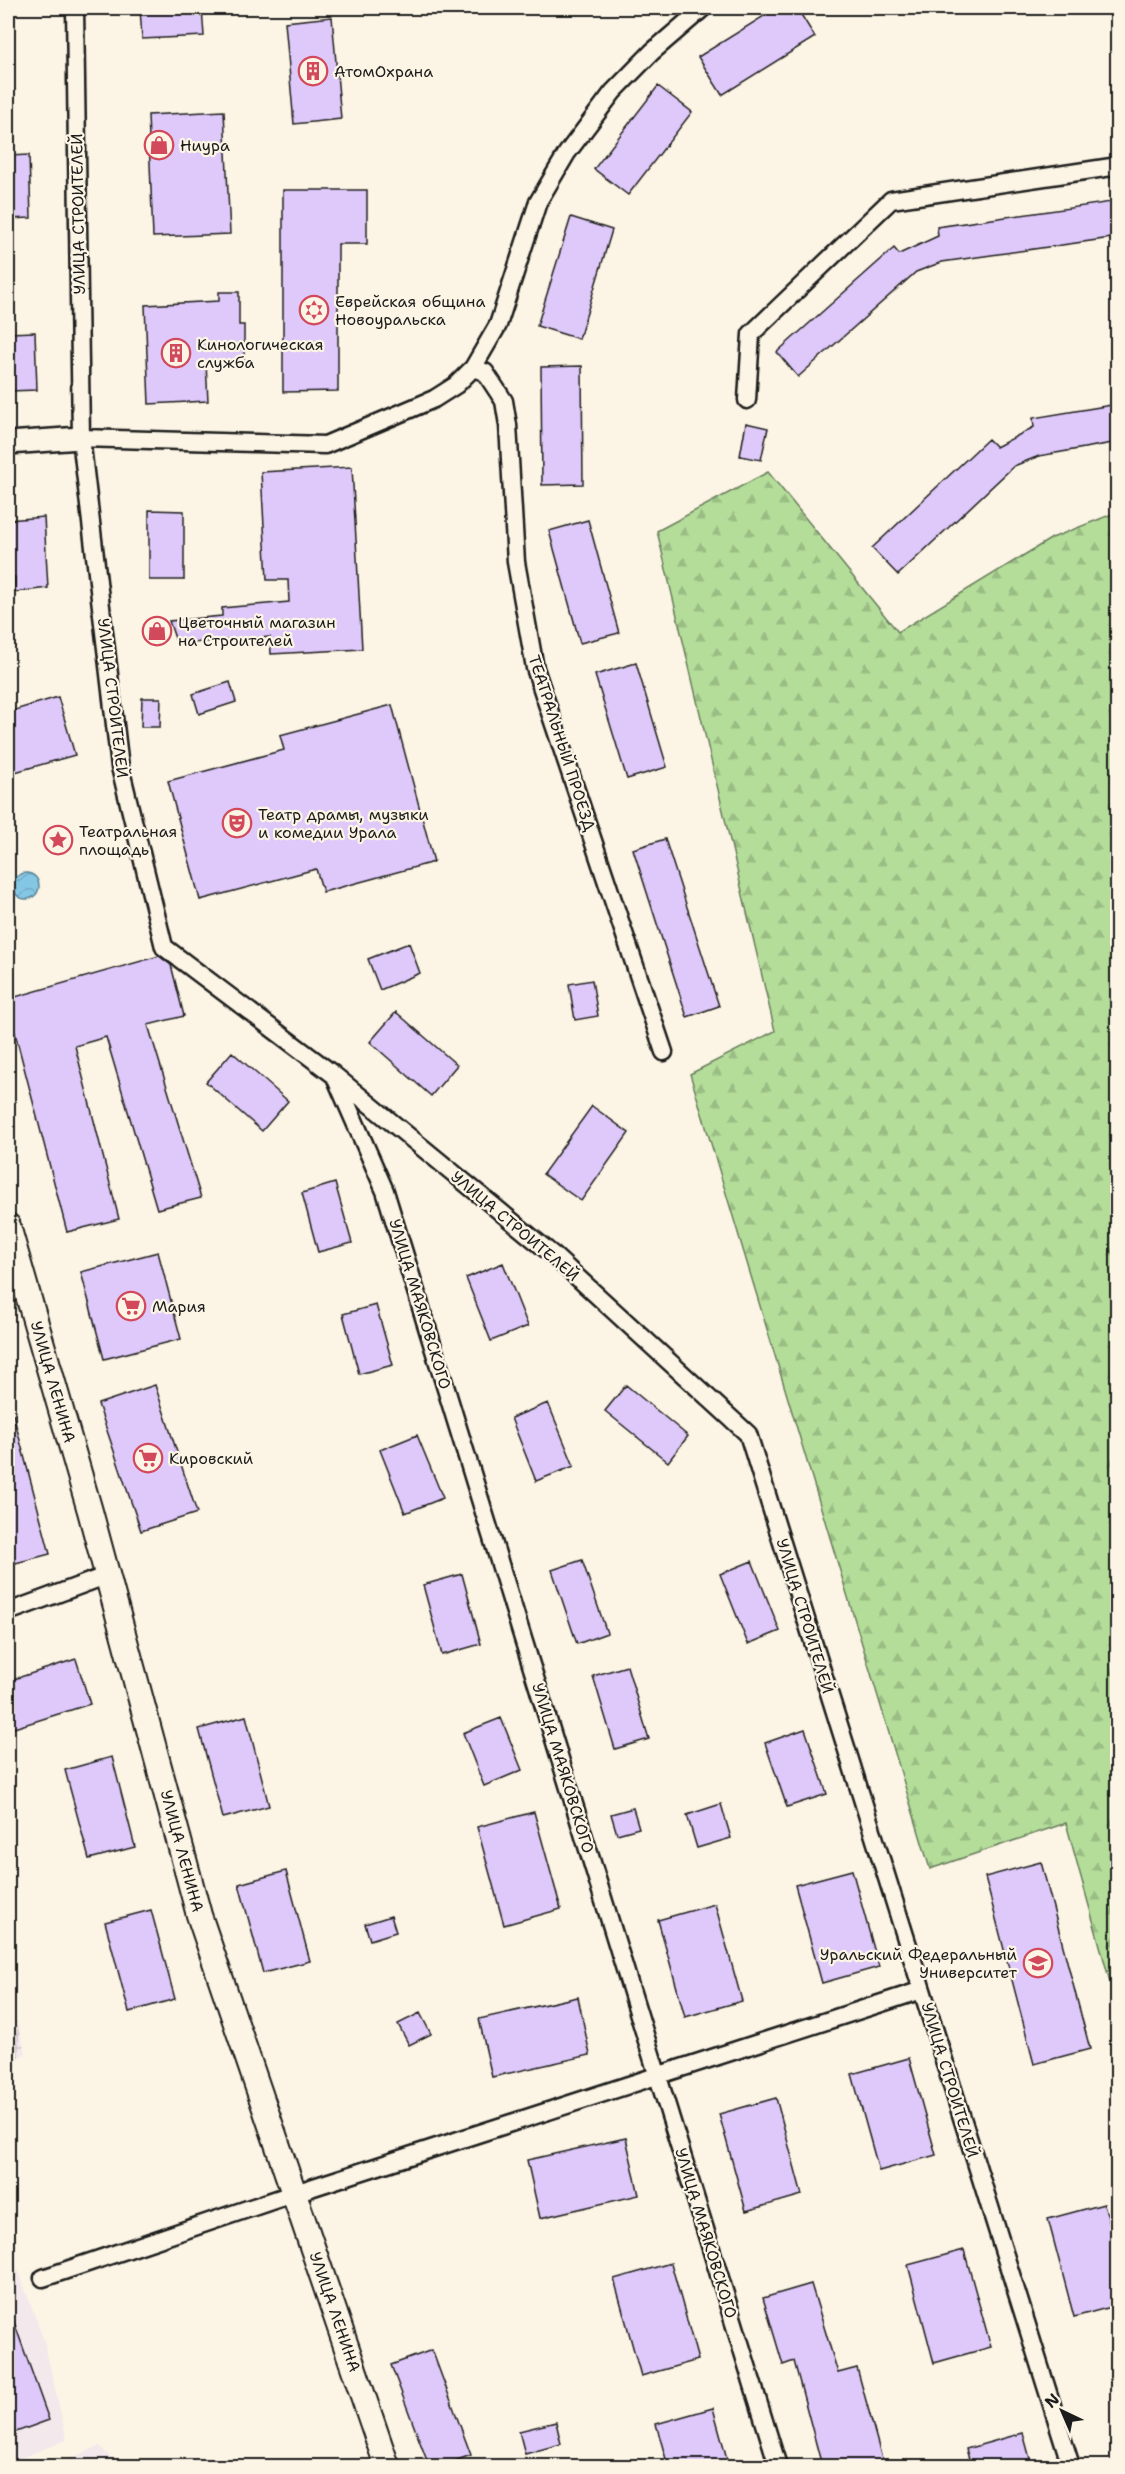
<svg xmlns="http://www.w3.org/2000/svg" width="1125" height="2474" font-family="'Shantell Sans',sans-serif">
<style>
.built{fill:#f3e8eb}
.industrial{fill:url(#industrial-grid)}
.forest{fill:url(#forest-firs);stroke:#687c5b;stroke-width:1.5}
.water{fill:url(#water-waves);stroke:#5a8395;stroke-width:1.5}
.building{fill:#dec9fa;stroke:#1c1c1c;stroke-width:1.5}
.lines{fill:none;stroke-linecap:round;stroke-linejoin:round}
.minor-casing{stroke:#1c1c1c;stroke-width:21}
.tertiary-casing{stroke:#1c1c1c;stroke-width:26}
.secondary-casing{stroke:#1c1c1c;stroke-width:28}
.minor{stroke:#fcf5e5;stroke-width:16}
.tertiary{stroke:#fcf5e5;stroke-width:21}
.secondary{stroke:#fcf5e5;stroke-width:24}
.labels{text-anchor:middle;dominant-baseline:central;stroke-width:4.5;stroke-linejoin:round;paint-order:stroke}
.poi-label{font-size:16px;fill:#1c1c1c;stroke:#fcf5e5;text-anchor:start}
.street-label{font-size:16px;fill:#1c1c1c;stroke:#fcf5e5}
</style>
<defs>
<pattern id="industrial-grid" width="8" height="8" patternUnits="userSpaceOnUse" patternTransform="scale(1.5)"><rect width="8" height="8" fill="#f3e8eb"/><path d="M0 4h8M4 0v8" fill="none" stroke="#d0c6c9"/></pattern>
<pattern id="forest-firs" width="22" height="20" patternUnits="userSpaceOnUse" patternTransform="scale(1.5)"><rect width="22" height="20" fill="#b4dd9a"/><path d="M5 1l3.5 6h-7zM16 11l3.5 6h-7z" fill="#9abd84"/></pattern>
<pattern id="water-waves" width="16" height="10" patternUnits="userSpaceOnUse" patternTransform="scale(1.5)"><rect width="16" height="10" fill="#84c7e5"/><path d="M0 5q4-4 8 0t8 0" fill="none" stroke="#71aac4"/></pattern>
</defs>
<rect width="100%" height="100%" fill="#fcf5e5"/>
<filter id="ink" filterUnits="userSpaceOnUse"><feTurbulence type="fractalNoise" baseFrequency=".0167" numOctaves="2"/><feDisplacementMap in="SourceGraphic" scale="12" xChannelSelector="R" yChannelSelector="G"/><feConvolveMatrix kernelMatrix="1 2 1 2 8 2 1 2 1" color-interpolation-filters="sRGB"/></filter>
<g filter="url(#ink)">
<path class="built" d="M8 2242 44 2341 67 2440 8 2463Z
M100 2446 119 2466H52Z"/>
<path class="industrial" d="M8 1996 26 2053 8 2063Z"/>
<path class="forest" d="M768 472 898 632 1052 538 1117 512V2007L1066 1823 930 1869 690 1074 775 1031 657 531Z"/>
<path class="water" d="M13 886a13 13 0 1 1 26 0a13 13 0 1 1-26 0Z"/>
<path class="building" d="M140 8H202L204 36 142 39Z
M777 8H797L815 37 722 95 698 57Z
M332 17 341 119 294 124 285 22Z
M658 86 692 112 628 195 594 169Z
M224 111 230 234 153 237 148 115Z
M29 155 31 218 8 219V156Z
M283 190H367V244H338V391L283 392Z
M1118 201V237L942 262 916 272 798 377 777 352 894 248 899 254 938 236 937 227Z
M571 217 612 230 579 339 537 326Z
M219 292H239V325H244V363H206L208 401 149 404 145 305 219 301Z
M35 332 37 390 9 391 8 333Z
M582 366 583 484 542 485 541 367Z
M1118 404V442L1039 456 1014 466 898 575 872 548 988 439 996 447 1034 427 1033 418Z
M746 423 768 428 761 460 740 456Z
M352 467 362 649 271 654 270 637 177 644 169 621 222 616V608L289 602 288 580H267L261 472Z
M149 510 184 511V580H149Z
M44 517 48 588 15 592V577H8V520Z
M588 520 619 633 580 643 549 531Z
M636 663 667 767 627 779 595 675Z
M230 682 236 702 199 714 193 694Z
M58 697 75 755 8 774V712Z
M142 698H161L160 727H141Z
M392 705 434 862 323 892 316 869 200 900 168 781 284 750 280 735Z
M665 839 719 1006 687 1017 633 849Z
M409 943 420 973 380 990 368 959Z
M159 956 171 965 184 1016 148 1025 201 1198 157 1209 106 1037 75 1046 119 1219 67 1232 8 1006V999Z
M592 980 598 1016 575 1020 569 984Z
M396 1012 457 1065 431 1096 370 1042Z
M232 1052 288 1101 262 1131 206 1082Z
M592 1106 629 1133 581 1201 543 1174Z
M335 1183 352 1243 318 1252 302 1193Z
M158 1252 181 1339 104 1359 81 1272Z
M503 1263 528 1326 491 1341 466 1278Z
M376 1305 393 1365 359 1374 343 1314Z
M155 1385 197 1513 141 1531 98 1404Z
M626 1385 688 1436 668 1462 605 1411Z
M548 1403 574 1466 536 1481 511 1418Z
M13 1414 50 1554 8 1565V1415Z
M417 1435 443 1498 405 1513 380 1450Z
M582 1560 607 1633 577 1644 552 1570Z
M752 1561 780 1631 748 1644 720 1574Z
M462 1574 481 1644 442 1655 423 1585Z
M76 1659 90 1704 8 1730V1681Z
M627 1666 649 1739 615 1749 593 1676Z
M246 1716 269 1806 223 1818 199 1729Z
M501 1718 522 1770 484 1786 463 1733Z
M805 1729 827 1794 787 1807 765 1743Z
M112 1757 135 1847 89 1859 65 1770Z
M721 1804 731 1838 697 1848 687 1815Z
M633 1808 639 1828 617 1834 611 1814Z
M534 1812 561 1909 504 1925 477 1827Z
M1041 1862 1090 2049 1034 2064 985 1877Z
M852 1870 879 1967 822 1983 795 1885Z
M286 1871 310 1961 263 1973 239 1884Z
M715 1904 742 2001 685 2017 658 1920Z
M151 1910 175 1999 129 2012 105 1922Z
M391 1916 396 1932 370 1940 365 1924Z
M578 1997 590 2055 492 2077 479 2019Z
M420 2013 431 2034 409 2045 398 2024Z
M909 2058 936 2155 879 2171 852 2074Z
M776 2098 802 2195 746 2211 719 2114Z
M626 2138 639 2195 540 2218 527 2160Z
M1104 2204 1118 2251V2305L1074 2317 1048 2219Z
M964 2250 991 2347 934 2363 908 2265Z
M671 2263 698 2360 641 2376 614 2279Z
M811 2284 838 2373 857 2368 884 2466H822L794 2361 783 2365 763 2298Z
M8 2311H10L49 2420 8 2435Z
M432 2350 471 2455 441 2466H429L391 2365Z
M713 2408 729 2466H668L656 2424Z
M556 2422 561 2444 525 2454 519 2431Z
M1023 2433 1032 2466H971L966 2449Z"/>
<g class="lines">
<g class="minor-casing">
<path id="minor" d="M75 8 81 438 120 767 164 947 334 1075 553 1255 748 1434 1071 2466
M473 368 485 372 504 401 508 425 516 562 535 668 664 1052
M747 400 751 334 891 200 1118 166
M81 438 325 445 434 399 456 385 473 368 498 325 538 202 567 153 613 92 652 52 703 8
M336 1079 385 1191 778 2466
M8 1612 108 1575
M43 2278 295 2193 922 1990"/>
</g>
<g class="tertiary-casing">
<path id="tertiary" d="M8 443 81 438"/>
</g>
<g class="secondary-casing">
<path id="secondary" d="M8 1226 90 1511 199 1915 387 2466"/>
</g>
<use href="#minor" class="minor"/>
<use href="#tertiary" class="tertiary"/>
<use href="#secondary" class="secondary"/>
</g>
</g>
<defs>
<g id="building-ring" transform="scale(1.5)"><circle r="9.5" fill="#fcf5e5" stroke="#d1495b" stroke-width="1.5"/><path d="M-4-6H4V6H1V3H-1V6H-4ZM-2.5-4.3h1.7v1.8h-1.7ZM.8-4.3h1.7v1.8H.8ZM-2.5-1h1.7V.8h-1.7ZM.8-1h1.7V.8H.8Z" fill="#d1495b"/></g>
<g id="shop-ring" transform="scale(1.5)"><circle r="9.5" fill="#fcf5e5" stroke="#d1495b" stroke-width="1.5"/><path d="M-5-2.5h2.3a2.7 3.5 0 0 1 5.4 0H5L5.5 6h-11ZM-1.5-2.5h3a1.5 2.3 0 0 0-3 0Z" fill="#d1495b"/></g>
<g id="synagogue-ring" transform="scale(1.5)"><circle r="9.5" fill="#fcf5e5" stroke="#d1495b" stroke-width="1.5"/><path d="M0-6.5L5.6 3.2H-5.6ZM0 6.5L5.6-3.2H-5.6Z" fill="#d1495b"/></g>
<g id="theatre-ring" transform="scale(1.5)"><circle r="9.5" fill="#fcf5e5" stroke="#d1495b" stroke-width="1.5"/><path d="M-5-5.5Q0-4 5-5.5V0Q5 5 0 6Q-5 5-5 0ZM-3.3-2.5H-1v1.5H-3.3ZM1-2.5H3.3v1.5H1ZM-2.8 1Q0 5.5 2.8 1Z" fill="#d1495b"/></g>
<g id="sight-ring" transform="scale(1.5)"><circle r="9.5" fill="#fcf5e5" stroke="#d1495b" stroke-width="1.5"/><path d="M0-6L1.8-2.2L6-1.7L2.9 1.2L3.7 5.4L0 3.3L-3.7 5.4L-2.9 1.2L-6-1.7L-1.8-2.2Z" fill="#d1495b"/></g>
<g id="supermarket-ring" transform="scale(1.5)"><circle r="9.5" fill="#fcf5e5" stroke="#d1495b" stroke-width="1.5"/><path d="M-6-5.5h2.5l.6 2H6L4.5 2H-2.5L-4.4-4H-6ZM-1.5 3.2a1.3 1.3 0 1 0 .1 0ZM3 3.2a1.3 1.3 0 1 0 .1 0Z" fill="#d1495b"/></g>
<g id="university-ring" transform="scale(1.5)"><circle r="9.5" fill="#fcf5e5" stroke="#d1495b" stroke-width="1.5"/><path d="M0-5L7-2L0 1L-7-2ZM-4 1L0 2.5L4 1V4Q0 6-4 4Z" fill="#d1495b"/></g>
</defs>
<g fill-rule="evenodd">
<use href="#building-ring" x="313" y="71"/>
<use href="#shop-ring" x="159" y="145"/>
<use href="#synagogue-ring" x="314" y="310"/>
<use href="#building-ring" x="176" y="353"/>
<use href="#shop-ring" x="157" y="631"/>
<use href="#theatre-ring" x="237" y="823"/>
<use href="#sight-ring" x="58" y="840"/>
<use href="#supermarket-ring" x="131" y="1306"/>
<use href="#supermarket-ring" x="148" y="1458"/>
<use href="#university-ring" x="1038" y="1963"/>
</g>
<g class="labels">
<g class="poi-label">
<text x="334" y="71">АтомОхрана</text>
<text x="180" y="145">Ниура</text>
<text x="335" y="301">Еврейская община<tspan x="335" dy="18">Новоуральска</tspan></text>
<text x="197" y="344">Кинологическая<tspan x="197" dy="18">служба</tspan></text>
<text x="178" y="622">Цветочный магазин<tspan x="178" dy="18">на Строителей</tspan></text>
<text x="258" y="814">Театр драмы, музыки<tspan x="258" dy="18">и комедии Урала</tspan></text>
<text x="79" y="831">Театральная<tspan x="79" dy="18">площадь</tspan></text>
<text x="152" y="1306">Мария</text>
<text x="169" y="1458">Кировский</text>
<text x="1017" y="1954" text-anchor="end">Уральский Федеральный<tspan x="1017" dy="18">Университет</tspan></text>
</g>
<g class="street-label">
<text transform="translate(78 214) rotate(-91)">УЛИЦА СТРОИТЕЛЕЙ</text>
<text transform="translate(113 698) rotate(83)">УЛИЦА СТРОИТЕЛЕЙ</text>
<text transform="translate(562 743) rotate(72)">ТЕАТРАЛЬНЫЙ ПРОЕЗД</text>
<text transform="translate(515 1226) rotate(40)">УЛИЦА СТРОИТЕЛЕЙ</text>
<text transform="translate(420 1304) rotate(73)">УЛИЦА МАЯКОВСКОГО</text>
<text transform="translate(53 1382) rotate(74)">УЛИЦА ЛЕНИНА</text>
<text transform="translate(805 1616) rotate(73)">УЛИЦА СТРОИТЕЛЕЙ</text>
<text transform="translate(563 1768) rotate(73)">УЛИЦА МАЯКОВСКОГО</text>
<text transform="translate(182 1851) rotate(75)">УЛИЦА ЛЕНИНА</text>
<text transform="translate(950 2080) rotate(73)">УЛИЦА СТРОИТЕЛЕЙ</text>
<text transform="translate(706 2233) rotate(73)">УЛИЦА МАЯКОВСКОГО</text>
<text transform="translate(335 2312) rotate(71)">УЛИЦА ЛЕНИНА</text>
</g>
</g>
<rect width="1125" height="2474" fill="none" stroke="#fcf5e5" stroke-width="30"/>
<rect x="15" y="15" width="1095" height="2444" fill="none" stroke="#1c1c1c" stroke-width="2" filter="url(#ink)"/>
<g transform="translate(1062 2411) rotate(316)" stroke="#fcf5e5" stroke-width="4.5" paint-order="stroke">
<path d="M0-4.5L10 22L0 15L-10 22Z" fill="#1c1c1c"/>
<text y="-9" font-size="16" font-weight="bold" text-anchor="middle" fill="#1c1c1c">N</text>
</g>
</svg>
